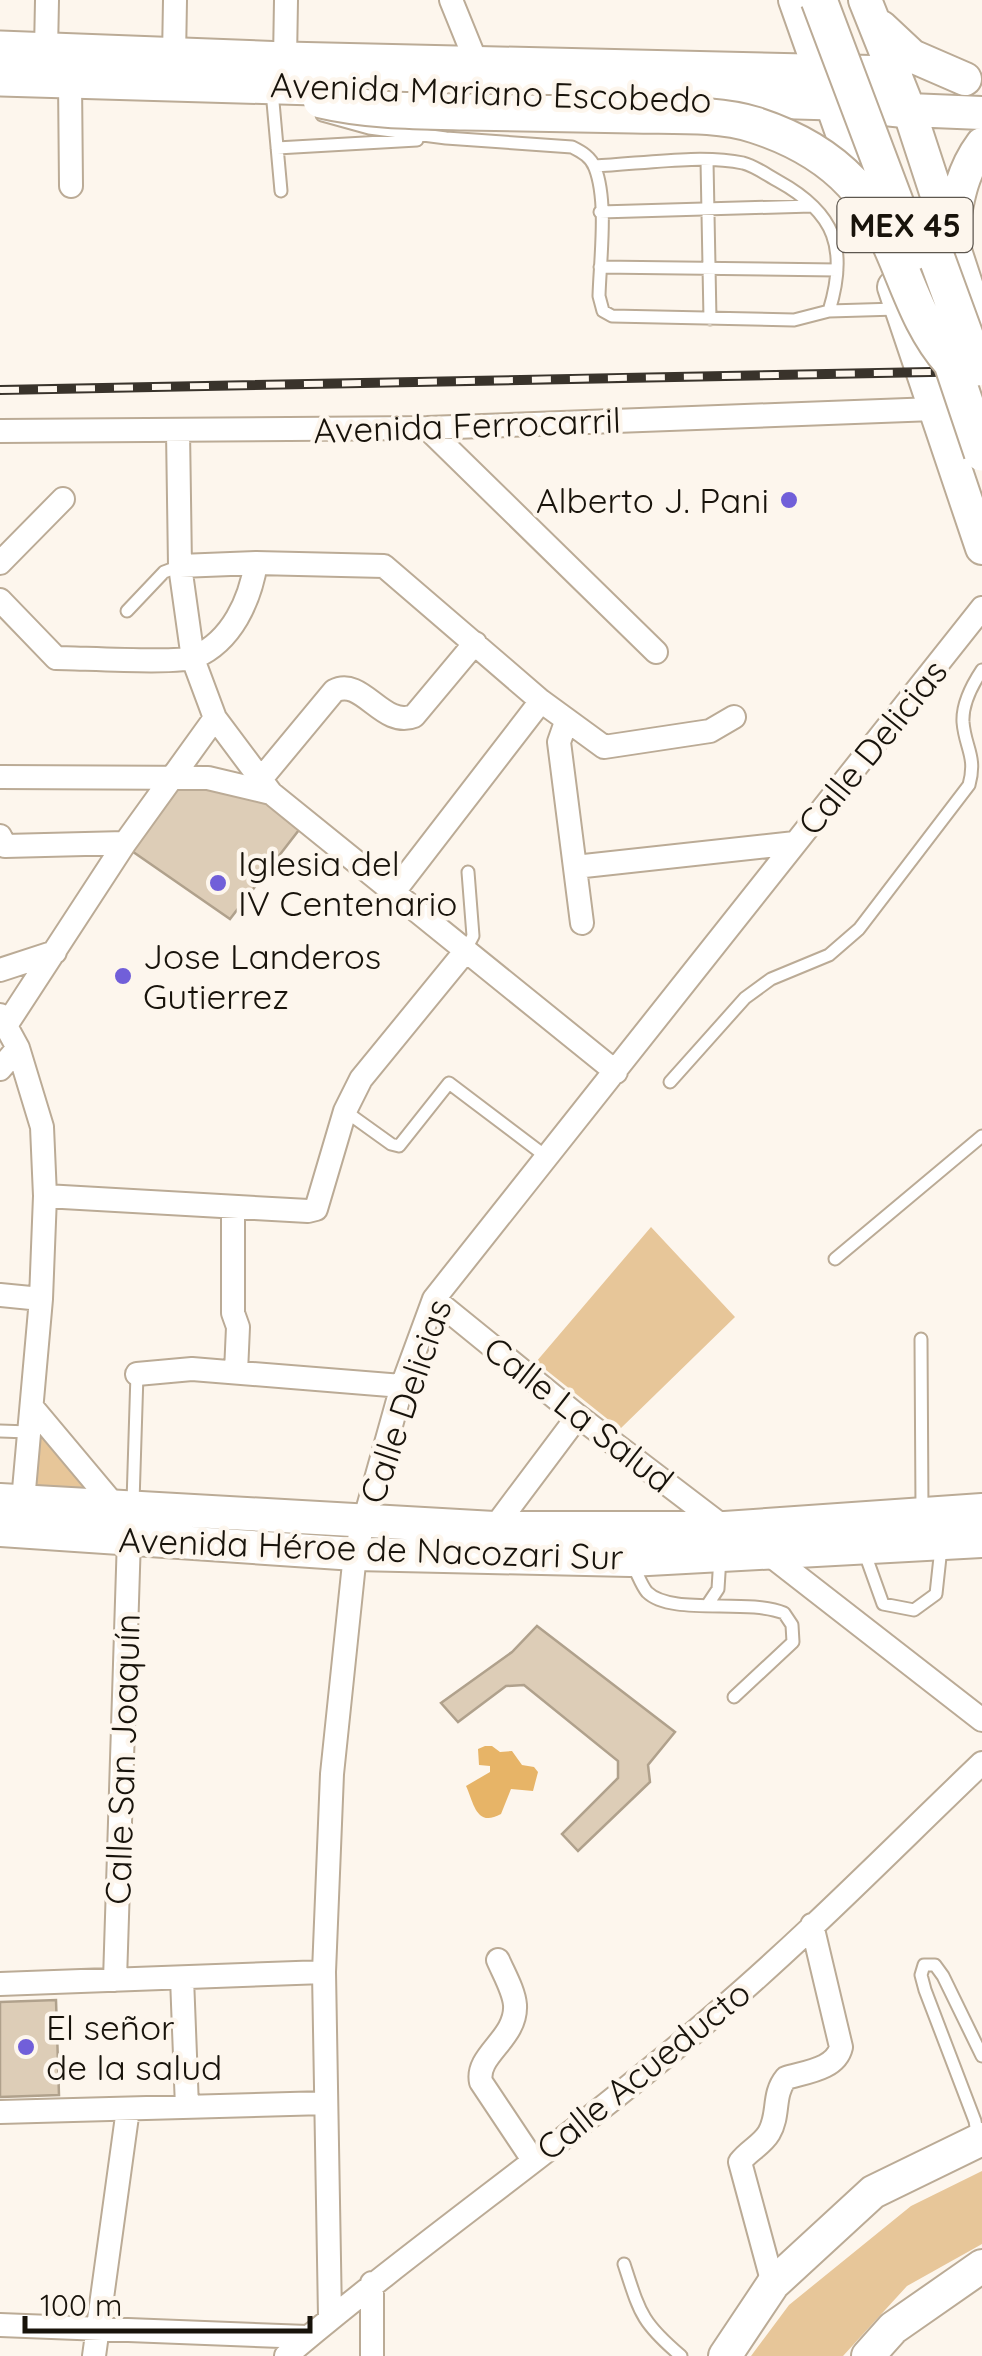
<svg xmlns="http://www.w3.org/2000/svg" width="982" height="2356" font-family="Quicksand,sans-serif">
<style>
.green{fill:#e7c699}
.water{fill:#e7b467}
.building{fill:#ddcdb7;stroke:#b0a18c;stroke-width:2.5}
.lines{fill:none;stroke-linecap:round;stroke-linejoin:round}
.lane-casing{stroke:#bbab96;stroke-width:15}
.street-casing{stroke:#bbab96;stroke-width:26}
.secondary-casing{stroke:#bbab96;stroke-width:36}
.primary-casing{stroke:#bbab96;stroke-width:39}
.lane{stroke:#fff;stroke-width:11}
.street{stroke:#fff;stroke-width:22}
.secondary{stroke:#fff;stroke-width:32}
.primary{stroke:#fff;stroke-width:35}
.rail-casing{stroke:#39332b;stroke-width:10}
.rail{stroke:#fdf6ed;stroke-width:6;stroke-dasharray:19;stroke-linecap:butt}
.primary-bridge-casing{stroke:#bbab96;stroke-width:39;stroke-linecap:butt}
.primary-bridge{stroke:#fff;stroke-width:35}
.poi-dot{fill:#715fd9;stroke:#fdf6ed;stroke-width:4}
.labels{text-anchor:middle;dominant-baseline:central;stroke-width:9;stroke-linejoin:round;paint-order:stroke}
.shield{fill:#fdf6ed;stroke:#5d574f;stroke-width:2.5}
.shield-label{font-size:32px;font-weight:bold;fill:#18130b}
.street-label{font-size:35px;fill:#18130b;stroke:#fdf6ed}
.poi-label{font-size:35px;fill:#18130b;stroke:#fdf6ed;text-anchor:start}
</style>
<rect width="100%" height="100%" fill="#fdf6ed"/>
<path class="green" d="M651 1227 735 1317 620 1429 536 1362Z
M35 1421 89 1488H30Z
M982 2171V2244L907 2286 843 2356H751L789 2305 911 2206Z"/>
<path class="water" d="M485 1746H492L500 1752 512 1751 522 1765 534 1767 538 1772 533 1791 511 1789 501 1814C476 1828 474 1803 466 1786L490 1772V1766L479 1765 478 1749Z"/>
<path class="building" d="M173 783 241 787 302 826 230 919 126 847Z
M537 1626 675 1732 648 1765 650 1782 578 1851 562 1834 618 1778V1761L524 1685 506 1686 458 1722 441 1703 512 1652Z
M56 2000 59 2095 0 2097V2002Z"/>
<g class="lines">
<g class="lane-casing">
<path id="lane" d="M272 91 281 191
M322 115 369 128 446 138 572 147C582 152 591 157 595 168 608 201 600 260 599 296L603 311 612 316 794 320 829 311 897 309
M277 148 417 140
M707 161 710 319
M595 166C640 164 700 154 743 163 755 166 767 175 778 181 836 213 848 249 829 311
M600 212 812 206
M600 267 837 270
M127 611 164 572 180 566
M465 951 473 936 468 872
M670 1082 745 998 771 979 829 955 859 929 969 785C977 756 965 748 963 722 962 703 972 685 982 670
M345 1111 391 1144 399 1146 449 1083 548 1158
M835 1259 982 1136
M921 1339 922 1510
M0 1431 29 1432
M133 1502 137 1374
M864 1551 883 1604 914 1610 936 1594 941 1548
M632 1564C637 1572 641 1585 647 1592 671 1616 746 1598 784 1613L792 1625 793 1642 734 1697
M708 1604 718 1589 720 1557
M978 2138 975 2121 925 1990 921 1975 924 1965H935L943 1976 982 2056
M624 2264C640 2313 641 2322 681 2356"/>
</g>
<g class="street-casing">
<path id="street" d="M451 0 477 64
M46 51 47 0
M174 57 175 0
M285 60 286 0
M70 81 71 186
M427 428 656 652
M0 431 427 428 934 409
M178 431 180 566 193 659 215 718 271 793 616 1072
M0 563 63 499
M180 566 256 563 384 566 541 701 604 747 710 731 734 717
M0 600 56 658C80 658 180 664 195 657 232 641 250 600 256 563
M566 722 559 742 582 923
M0 777 208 778 271 793
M261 779 334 691C362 676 383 729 414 716L475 643
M0 836 5 846 125 843
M575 867 795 843
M393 893 541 701
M0 970 55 952
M0 1015 18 1048 42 1127 45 1196 41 1299 23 1501
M7 1024 125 843 215 718
M0 1069 18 1048
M45 1196 308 1211 316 1209 345 1111 361 1079 464 953
M233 1209V1313L238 1327 236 1372
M0 1295 41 1299
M434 1299 578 1416 725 1528
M137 1374 192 1369 402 1386
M32 1407 115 1506
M494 1528 578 1416
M766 1552 982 1720
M498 1960C504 1974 514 1991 515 2005 517 2039 475 2055 481 2082L533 2160
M182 1978 187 2107
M115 1980 129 1538
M0 1984 324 1972
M0 2112 326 2103
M372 2283V2356
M773 2284 740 2162C748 2151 762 2145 769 2133 780 2114 772 2095 786 2078 806 2072 836 2069 841 2047L812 1925
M330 2317 324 1972 332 1774 355 1554 402 1386 434 1299 982 608
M0 2325 308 2337
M94 2356 128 2109
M286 2356C424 2239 575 2136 712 2017 806 1937 893 1848 982 1763"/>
</g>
<g class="secondary-casing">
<path id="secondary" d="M795 0 865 198
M865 0 909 110 982 333
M881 27 912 56 965 79
M909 110 982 113
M951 236C957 202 961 172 982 144
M894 287 982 548
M0 1500 494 1528H725L982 1510
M0 1530 355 1554 630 1560 982 1541
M725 2356 773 2284 873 2192 982 2139
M868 2356 893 2328 982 2266"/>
</g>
<g class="primary-casing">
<path id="primary" d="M0 49 285 60 894 74
M0 78 832 102 909 110"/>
</g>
<use href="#lane" class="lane"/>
<use href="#street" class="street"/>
<use href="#secondary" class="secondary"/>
<use href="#primary" class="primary"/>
<g class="rail-casing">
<path id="rail" d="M0 390 982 371"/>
</g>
<use href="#rail" class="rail"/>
<g class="primary-bridge-casing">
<path id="primary-bridge" d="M819 0 914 252
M321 100C368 111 416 111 465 112 521 113 577 114 633 115 672 116 718 113 755 125 792 137 825 154 852 183 900 234 905 311 951 362
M921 215 977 368
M945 343 982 453"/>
</g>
<use href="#primary-bridge" class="primary-bridge"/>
</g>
<g class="poi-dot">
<circle cx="789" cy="500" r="10"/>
<circle cx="218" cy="883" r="10"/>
<circle cx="123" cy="976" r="10"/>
<circle cx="26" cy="2047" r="10"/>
</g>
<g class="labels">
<rect class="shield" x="837.5" y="198" width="135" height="54" rx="8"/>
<g class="shield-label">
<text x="905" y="225">MEX 45</text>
</g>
<g class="street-label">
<text transform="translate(491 92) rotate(2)">Avenida Mariano Escobedo</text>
<text transform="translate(467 425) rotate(-2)">Avenida Ferrocarril</text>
<text transform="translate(872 747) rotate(-51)">Calle Delicias</text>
<text transform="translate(405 1401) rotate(-71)">Calle Delicias</text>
<text transform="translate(579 1414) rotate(38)">Calle La Salud</text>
<text transform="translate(371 1548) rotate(2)">Avenida Héroe de Nacozari Sur</text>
<text transform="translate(122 1759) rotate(-88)">Calle San Joaquín</text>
<text transform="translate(643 2070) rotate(-39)">Calle Acueducto</text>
</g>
<g class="poi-label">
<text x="769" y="500" text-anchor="end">Alberto J. Pani</text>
<text x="238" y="863">Iglesia del<tspan x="238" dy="40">IV Centenario</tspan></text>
<text x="143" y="956">Jose Landeros<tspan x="143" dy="40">Gutierrez</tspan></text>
<text x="46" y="2027">El señor<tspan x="46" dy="40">de la salud</tspan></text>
</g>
</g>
<path d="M25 2316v15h285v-15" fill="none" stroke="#18130b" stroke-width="5"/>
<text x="40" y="2316" font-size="30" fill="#18130b" stroke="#fdf6ed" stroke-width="8" paint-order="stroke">100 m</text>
</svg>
